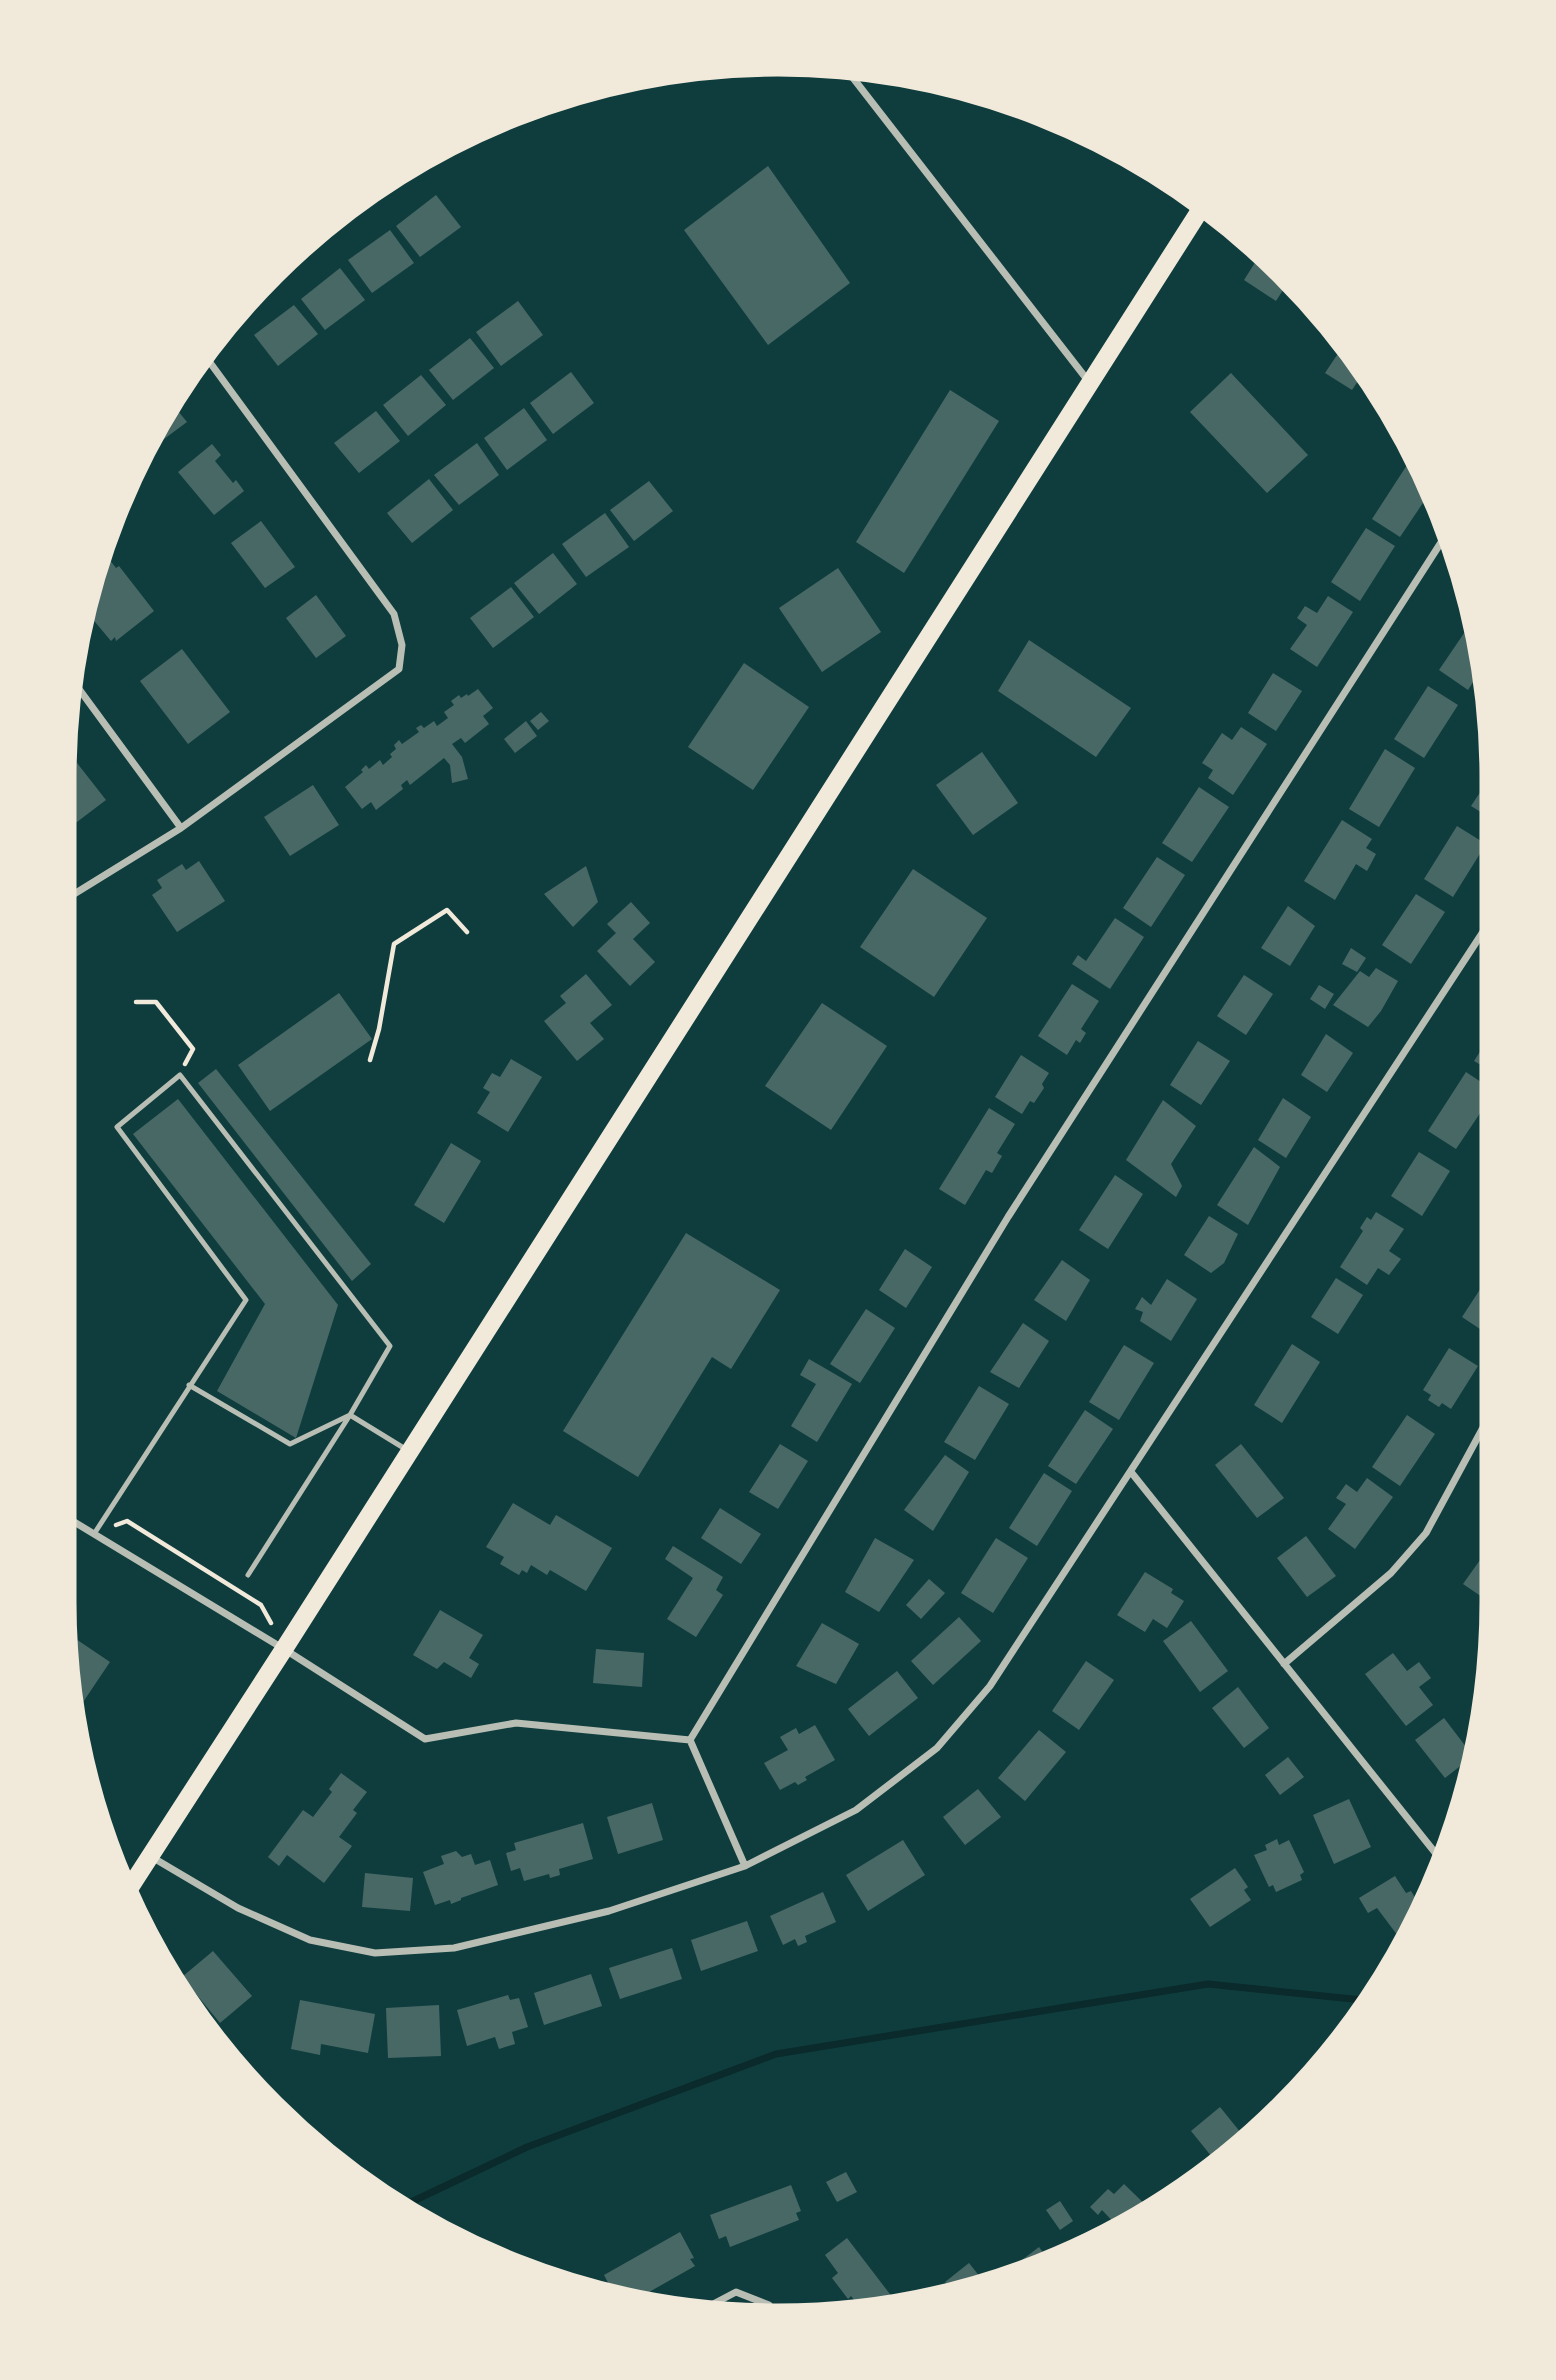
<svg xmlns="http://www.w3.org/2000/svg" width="1556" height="2380" font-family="Lato,sans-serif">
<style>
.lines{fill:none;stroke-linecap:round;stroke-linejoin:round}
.stream{stroke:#0a2a2b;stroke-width:7}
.building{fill:#486865}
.path{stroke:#f1e9da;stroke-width:4.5}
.service{stroke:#b8beb3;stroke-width:5}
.minor{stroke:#b8beb3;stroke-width:7}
.primary{stroke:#f1e9da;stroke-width:18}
.rim{fill:none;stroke:#f1e9da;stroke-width:9}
</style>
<rect width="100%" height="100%" fill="#0f3d3e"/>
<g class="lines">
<path class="stream" d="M396 2206 407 2204 527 2147 776 2054 1208 1984 1372 2001"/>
</g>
<path class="building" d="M768 166 850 283 768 345 684 230Z
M436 195 461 227 420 257 396 226Z
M390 230 414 263 372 293 348 260Z
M1263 250 1290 279 1276 301 1244 280Z
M340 268 365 300 325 330 301 299Z
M518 301 543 335 501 366 476 332Z
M294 305 318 334 278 366 254 335Z
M470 338 494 368 453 400 429 370Z
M1347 340 1366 369 1352 390 1325 373Z
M571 372 594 403 553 434 530 403Z
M1231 373 1308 455 1267 493 1190 412Z
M421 375 446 405 408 436 383 405Z
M950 390 999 421 904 573 856 542Z
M169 400 187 422 156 445 148 434Z
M524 408 547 440 507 470 484 438Z
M376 411 400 441 359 473 334 443Z
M477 443 499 475 459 505 434 475Z
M212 444 221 455 215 461 233 483 236 480 244 491 214 515 178 472Z
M1407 465 1429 479 1433 488 1400 537 1372 519Z
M429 479 453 510 412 543 387 513Z
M649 481 673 511 634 541 610 510Z
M605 513 629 547 586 577 562 544Z
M261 521 295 567 265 588 231 543Z
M1366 528 1395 546 1360 601 1331 582Z
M102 550 116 568 119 566 154 611 116 641 115 637 111 641 85 610Z
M553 553 577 584 539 614 514 583Z
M838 568 881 632 822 672 779 608Z
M511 587 534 617 493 648 470 618Z
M316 595 346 636 316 658 286 618Z
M1328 596 1353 612 1317 667 1290 649 1307 625 1297 618 1305 606 1317 613Z
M1475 617 1484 665 1468 690 1439 670Z
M1029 640 1131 708 1096 757 998 691Z
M182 649 230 712 188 744 140 681Z
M744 663 809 707 753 790 688 747Z
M1273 673 1302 691 1276 731 1248 713Z
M1428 686 1458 705 1424 758 1394 739Z
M478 689 493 708 483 716 489 724 465 743 461 738 452 744 462 757 468 779 452 783 450 765 444 758 410 785 407 780 401 785 403 789 376 810 371 802 362 809 345 787 363 772 361 770 366 765 369 769 380 760 383 765 392 757 390 754 396 749 394 745 399 740 402 744 419 732 416 728 421 725 424 728 434 721 437 726 448 718 444 712 454 705 451 701 459 695 461 698 467 694 468 696Z
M541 712 549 721 538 730 530 721Z
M526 721 537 736 515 753 504 739Z
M1241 727 1267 744 1233 795 1208 778 1213 770 1202 763 1222 733 1232 740Z
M1385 749 1415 768 1379 827 1349 809Z
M982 752 1018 803 973 835 936 785Z
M70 754 106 800 69 828 66 824V757Z
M1495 770V821L1471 806Z
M313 785 339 825 290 856 264 817Z
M1199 787 1229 807 1192 862 1162 843Z
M1342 820 1372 839 1366 848 1376 854 1367 871 1356 864 1335 900 1304 881Z
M1457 826 1486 844 1453 897 1424 879Z
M1157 857 1185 875 1151 927 1123 908Z
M199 861 225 901 177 932 152 895 162 888 157 880 182 864 186 870Z
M586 866 598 902 573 927 544 894Z
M913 869 987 918 934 997 860 947Z
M1416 894 1445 912 1411 964 1382 945Z
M631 902 650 923 633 939 655 962 630 986 597 951 616 933 607 924Z
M1288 906 1315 926 1290 966 1261 948Z
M1115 918 1144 937 1110 989 1072 964 1078 955 1086 961Z
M1351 948 1366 958 1357 972 1342 964Z
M1376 968 1398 981 1381 1011 1368 1027 1333 1005 1360 971 1369 977Z
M586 974 612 1005 590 1023 604 1039 577 1061 544 1021 566 1003 560 996Z
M1244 975 1273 994 1246 1035 1217 1016Z
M1072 984 1099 1001 1081 1029 1086 1033 1080 1043 1076 1040 1067 1055 1038 1036Z
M1319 985 1334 994 1325 1009 1310 999Z
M339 993 372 1039 270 1111 238 1065Z
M822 1003 887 1046 831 1130 765 1086Z
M1494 1030 1493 1072 1474 1061Z
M1326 1034 1353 1053 1327 1092 1301 1075Z
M1198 1041 1230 1061 1201 1105 1170 1085Z
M1021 1055 1049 1073 1042 1084 1044 1088 1034 1103 1030 1101 1022 1114 995 1097Z
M511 1059 542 1077 508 1132 477 1113 490 1092 483 1088 492 1073 500 1077Z
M216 1069 371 1264 352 1281 198 1083Z
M1466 1072 1493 1090V1094L1456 1149 1428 1131Z
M1283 1098 1311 1117 1286 1158 1258 1140Z
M178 1099 338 1305 296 1438 217 1391 265 1304 133 1134Z
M1163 1100 1196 1126 1171 1164 1182 1186 1176 1197 1126 1160Z
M989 1108 1015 1124 997 1153 1002 1156 992 1173 986 1170 965 1205 939 1189Z
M451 1143 481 1161 444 1223 414 1205Z
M1254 1147 1280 1167 1248 1225 1217 1205Z
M1419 1152 1450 1171 1422 1216 1391 1196Z
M1115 1175 1143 1194 1108 1249 1079 1230Z
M1376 1212 1404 1229 1389 1251 1401 1259 1389 1275 1378 1268 1367 1285 1340 1267 1363 1231 1360 1228 1367 1217 1371 1220Z
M1209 1216 1238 1234 1224 1263 1211 1273 1184 1255Z
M686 1233 780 1290 731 1369 712 1357 638 1477 563 1431Z
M905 1249 932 1267 906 1308 879 1290Z
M1062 1260 1090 1280 1066 1321 1034 1300Z
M1492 1271V1337L1462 1317Z
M1336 1278 1363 1295 1338 1334 1311 1317Z
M1167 1279 1197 1299 1171 1341 1140 1321 1143 1312 1135 1309 1142 1297 1151 1305Z
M866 1309 895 1328 860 1383 830 1364Z
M1023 1323 1049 1341 1019 1388 990 1372Z
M1292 1344 1320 1362 1282 1423 1254 1405Z
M1124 1345 1154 1363 1119 1420 1089 1402Z
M1449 1348 1478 1366 1451 1409 1442 1403 1439 1407 1428 1400 1431 1395 1423 1390Z
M809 1359 852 1384 817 1442 791 1426 816 1384 800 1375Z
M979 1386 1009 1404 975 1460 944 1442Z
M1085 1410 1113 1429 1076 1484 1048 1466Z
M1407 1415 1435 1434 1400 1486 1372 1467Z
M780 1444 808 1461 778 1509 749 1492Z
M1241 1444 1284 1498 1257 1518 1215 1465Z
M945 1455 969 1472 933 1531 904 1510Z
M1044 1473 1072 1491 1037 1546 1009 1528Z
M1367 1478 1393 1497 1355 1549 1328 1529 1346 1504 1336 1498 1346 1484 1357 1492Z
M513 1503 550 1525 556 1515 612 1548 586 1591 550 1570 547 1575 531 1565 527 1573 522 1570 519 1575 500 1564 504 1557 486 1547Z
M720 1508 761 1534 741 1564 701 1538Z
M1306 1536 1336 1576 1307 1597 1277 1558Z
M875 1538 914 1560 879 1612 845 1592Z
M996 1538 1028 1558 993 1613 961 1593Z
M673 1546 723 1577 716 1590 723 1595 696 1637 667 1619 693 1578 665 1559Z
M1480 1560 1491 1568V1603L1463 1584Z
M1145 1572 1173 1589 1171 1593 1184 1601 1167 1628 1153 1619 1145 1632 1117 1615Z
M929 1579 945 1593 921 1619 906 1605Z
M440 1610 483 1635 469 1658 479 1664 471 1678 444 1662 437 1669 413 1655Z
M959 1617 981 1641 933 1685 911 1661Z
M1191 1621 1228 1671 1200 1692 1163 1641Z
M822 1623 859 1644 836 1684 796 1666Z
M70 1635 110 1662 73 1717 66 1696V1641Z
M596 1649 644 1653 642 1687 593 1683Z
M1393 1653 1407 1671 1419 1662 1431 1678 1419 1687 1433 1705 1406 1726 1365 1674Z
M1086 1661 1114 1680 1079 1730 1052 1711Z
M897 1671 918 1698 869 1736 848 1709Z
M1238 1687 1269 1728 1244 1748 1212 1708Z
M1444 1718 1473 1756 1445 1778 1415 1740Z
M815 1725 835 1760 805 1777 807 1780 798 1785 795 1782 780 1790 764 1763 788 1750 780 1737 796 1728 799 1734Z
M1039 1730 1066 1752 1025 1801 998 1778Z
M1288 1757 1304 1777 1280 1795 1265 1775Z
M341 1773 367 1792 353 1810 357 1813 339 1837 352 1846 324 1883 287 1855 279 1866 268 1857 303 1810 313 1817 332 1792 329 1789Z
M978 1789 1001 1817 965 1845 943 1817Z
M1349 1799 1371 1847 1334 1864 1313 1815Z
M652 1803 663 1840 618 1854 607 1817Z
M583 1823 593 1859 559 1869 560 1875 550 1878 549 1874 524 1881 520 1868 511 1871 506 1853 516 1850 514 1843Z
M1277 1839 1279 1845 1289 1840 1304 1872 1300 1875 1302 1880 1276 1892 1273 1885 1269 1887 1254 1855 1267 1850 1265 1845Z
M903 1840 925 1875 868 1911 846 1875Z
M456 1851 462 1857 471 1854 475 1865 490 1860 498 1885 461 1898V1900L451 1904 450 1900 435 1905 423 1872 444 1864 441 1856Z
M1235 1868 1248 1887 1244 1890 1251 1900 1210 1927 1190 1899Z
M365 1873 413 1878 410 1911 362 1907Z
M1395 1876 1406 1893 1411 1891 1424 1912 1420 1915 1422 1918 1407 1948 1377 1908 1368 1913 1359 1898Z
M823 1892 836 1922 805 1936 807 1942 798 1946 795 1939 783 1945 770 1916Z
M747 1921 758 1951 701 1971 691 1940Z
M672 1948 682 1979 620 1999 609 1968Z
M213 1951 252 1996 220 2023 182 1977Z
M591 1974 602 2006 544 2025 534 1993Z
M508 1995 510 2000 519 1998 528 2027 512 2032 515 2044 499 2049 495 2037 467 2046 457 2010Z
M300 2000 375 2014 368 2053 321 2044 320 2055 291 2049Z
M439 2005 441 2056 388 2058 386 2008Z
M1220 2107 1241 2133 1212 2157 1191 2131Z
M846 2172 857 2192 837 2202 826 2182Z
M1124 2184 1154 2213 1122 2231 1102 2210 1098 2215 1090 2207 1108 2189 1114 2194Z
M791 2185 801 2211 796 2213 799 2220 730 2247 726 2236 719 2239 710 2215Z
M1060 2201 1073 2221 1060 2230 1046 2210Z
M680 2232 694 2258 690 2259 695 2266 635 2300 623 2297 622 2295 615 2296 604 2275Z
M847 2238 896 2302 883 2312 875 2314 874 2311 866 2315 851 2296 848 2299 832 2278 838 2273 825 2255Z
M1039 2247 1051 2263 1013 2278 1023 2269 1018 2263Z
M969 2263 988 2287 957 2297 945 2282Z"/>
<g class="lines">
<path class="path" d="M136 1002H156L193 1049 185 1064
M370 1060 379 1029 394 944 447 910 467 932
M116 1525 127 1521 261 1605 271 1623"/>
<path class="service" d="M189 1385 290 1444 350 1415
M350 1415 407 1450
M94 1534 246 1300 117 1127 180 1075 390 1346 350 1415 248 1575"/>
<path class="minor" d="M843 65 1089 382
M68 674 181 828
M66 899 181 828 399 669 402 645 394 614 203 353
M1131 1472 1445 1865
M66 1517 284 1649 425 1739 516 1723 690 1740
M1284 1664 1391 1573 1426 1533 1492 1411
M690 1740 1008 1217 1449 530
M690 1740 745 1866
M150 1856 238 1908 310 1940 375 1953 454 1948 609 1911 745 1866 856 1810 937 1748 990 1686 1494 915
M698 2312 736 2292 769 2305 779 2317"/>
<path class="primary" d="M127 1892 284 1649 1204 204"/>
</g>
<path d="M0 0H1556V2380H0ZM778 72H778A706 706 0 0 1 1484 778V1602A706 706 0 0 1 778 2308H778A706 706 0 0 1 72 1602V778A706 706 0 0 1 778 72Z" fill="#f1e9da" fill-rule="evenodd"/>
<path class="rim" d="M778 72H778A706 706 0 0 1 1484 778V1602A706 706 0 0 1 778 2308H778A706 706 0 0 1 72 1602V778A706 706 0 0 1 778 72Z"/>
</svg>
